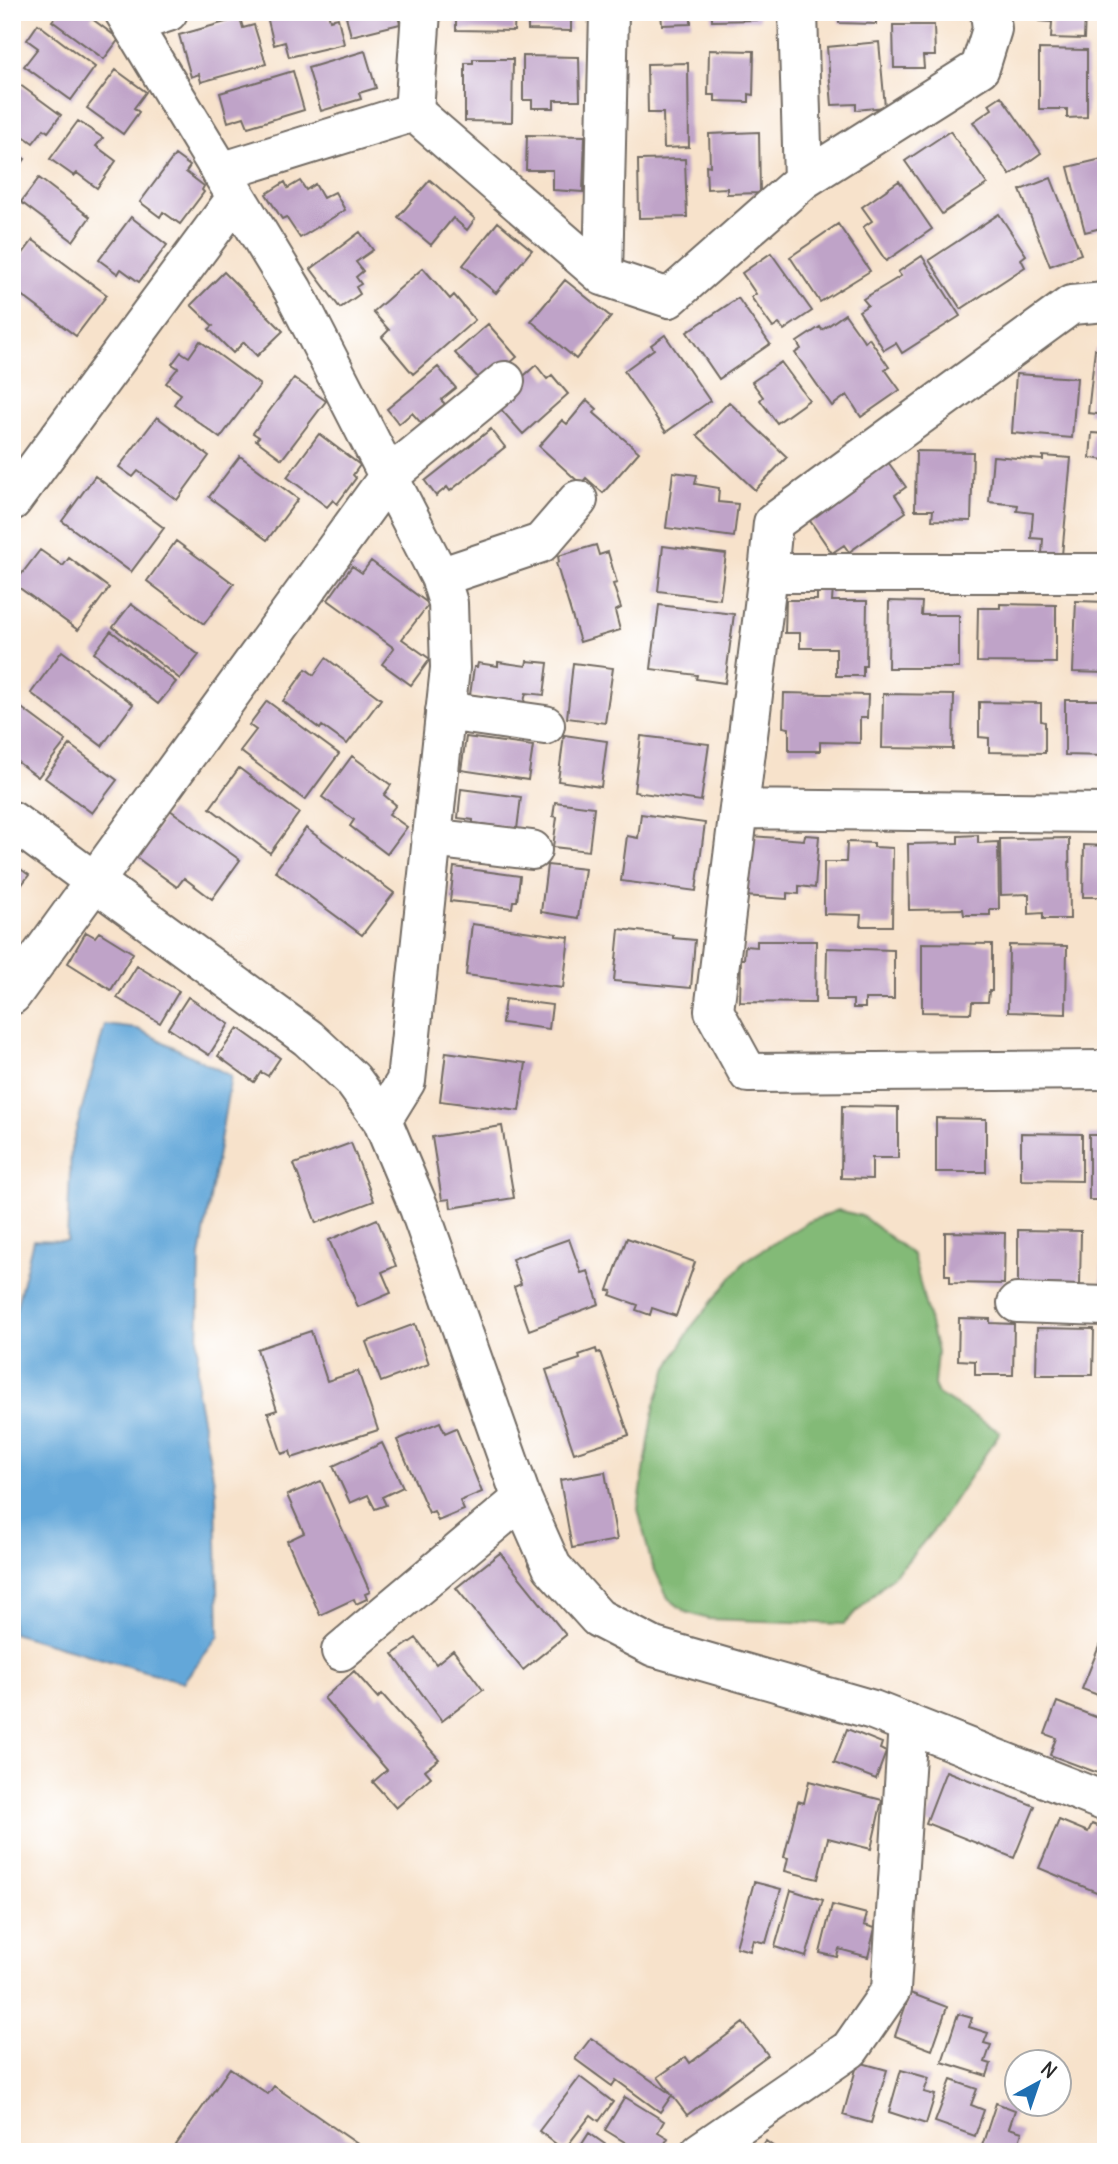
<svg xmlns="http://www.w3.org/2000/svg" width="1118" height="2164" font-family="Delius,sans-serif">
<style>
.forest{fill:#83ba77;stroke:#577251;stroke-width:2}
.water{fill:#64a7d9;stroke:#486982;stroke-width:2}
.building{fill:#bfa3c8}
.lines{fill:none;stroke-linecap:round;stroke-linejoin:round}
.minor-casing{stroke:#726b63;stroke-width:42}
.minor{stroke:#fff;stroke-width:38}
</style>
<rect width="100%" height="100%" fill="#fff"/>
<filter id="ink" filterUnits="userSpaceOnUse"><feTurbulence type="fractalNoise" baseFrequency=".0143" numOctaves="2"/><feDisplacementMap in="SourceGraphic" scale="14" xChannelSelector="R" yChannelSelector="G"/><feConvolveMatrix kernelMatrix="1 2 1 2 8 2 1 2 1" color-interpolation-filters="sRGB"/></filter>
<filter id="wash" filterUnits="userSpaceOnUse"><feTurbulence type="fractalNoise" baseFrequency=".00686" numOctaves="4" result="noise"/><feDisplacementMap in="SourceGraphic" scale="28" xChannelSelector="R" yChannelSelector="G"/><feGaussianBlur stdDeviation="1.57" result="paint"/><feColorMatrix in="noise" values="0 0 0 0 0 0 0 0 0 0 0 0 0 0 0 0 0 1.4 0 .05"/><feComposite in="paint" operator="in"/></filter>
<g filter="url(#wash)">
<rect width="100%" height="100%" fill="#f7e2cb"/>
<path class="forest" d="M838 1210 862 1216 913 1255 937 1352 934 1385 938 1394 1000 1432 937 1526 905 1564 844 1624 708 1619 686 1612 668 1598 651 1562 638 1509 655 1404 668 1368 692 1326 745 1261 808 1222Z"/>
<path class="water" d="M105 1025 138 1029 231 1076 200 1257 197 1393 216 1492 219 1636 183 1682 12 1633V1325L33 1240 67 1241 71 1149Z"/>
<g id="blocks">
<path class="building" d="M59 12H96L91 18 119 39 104 59 52 21Z
M266 12H328L330 20 338 18 344 44 289 57 285 42 274 45Z
M345 12H390L392 18 398 16 400 24 351 36Z
M456 12H515L514 31 456 30Z
M528 12H571V31L528 30Z
M661 12H691V24L662 25Z
M712 12H759V20L712 21Z
M839 12H886V15H876V24L839 23Z
M1040 12H1085L1084 39 1051 38 1052 22 1039 21Z
M240 18 243 28 254 25 266 64 201 82 199 74 191 77 179 35Z
M38 24 95 67 71 100 24 66 38 48 27 40Z
M893 25H934L935 56H923L924 68H894Z
M879 42 885 107 856 110V104L832 105 827 47Z
M1039 49 1087 50V117L1067 118V109H1039Z
M709 50 754 51 753 95 749 94V102L715 101V95H708Z
M365 51 376 88 359 93 361 99 321 111 308 68Z
M523 56 579 57 580 100H554V108H532V100H523Z
M473 59H513L512 122 465 121V63H473Z
M688 63 689 147 664 148 663 113H648L647 64Z
M116 70 146 92 134 108 139 112 123 134 87 108Z
M293 71 304 110 248 127 244 117 228 122 220 93Z
M12 79 61 115 48 132 44 129 33 143 12 128Z
M1001 96 1041 153 1010 175 973 122 992 109 989 104Z
M78 121 103 138 96 146 116 161 97 188 77 173 74 176 50 159Z
M950 131 987 184 942 214 905 161Z
M759 132 760 193 727 194V188L707 189 706 165 710 166 709 134Z
M527 135 585 136 583 192 553 190V170H526Z
M12 150 25 159 12 177Z
M175 155 190 166 186 172 204 186 202 190 204 192 180 224 163 212 160 217 140 202Z
M1106 158V239H1103L1101 228 1085 232 1068 167Z
M685 159 687 217 639 218 638 160Z
M39 178 90 217 73 241 21 202Z
M1051 178 1081 254 1050 266 1020 190Z
M430 180 475 219 467 230 453 218 431 245 398 217Z
M300 181 306 190 315 184 323 198 335 192 345 210 300 238 286 217 282 219 266 194 285 182 288 188Z
M899 181 932 229 886 261 863 227 872 221 862 207Z
M999 214 1026 255 1021 259 1025 267 961 309 929 260Z
M131 217 167 245 139 282 121 269 118 274 99 260Z
M498 222 532 250 496 293 463 265Z
M838 224 870 271 820 302 790 257Z
M360 232 373 250 356 262 363 271 356 277 361 284 356 287 360 294 340 308 311 269Z
M33 240 107 295 76 336 12 288V268Z
M771 253 812 311 784 330 779 324 773 328 751 297 756 294 742 273Z
M922 256 960 316 902 353 896 343 884 350 859 311 868 305 863 299 901 276 898 272Z
M423 268 450 299 454 295 475 320 413 374 382 337 389 330 373 312Z
M224 272 283 331 257 356 244 342 233 353 209 329 213 326 191 305Z
M565 280 611 317 576 359 531 321Z
M738 298 770 344 719 379 687 332Z
M845 314 865 342 869 338 889 367 885 369 900 390 861 417 847 395 832 406 795 353 801 349 797 342 820 327 822 330Z
M488 324 517 357 485 385 455 353Z
M665 335 710 401 666 432 624 371 654 349 651 345Z
M200 341 260 385 220 438 174 404 181 394 166 383 178 368 172 364 181 352 189 357Z
M1095 349 1106 351V415L1088 413Z
M781 362 809 400 777 423 760 400 763 397 752 382Z
M536 365 547 379 552 375 568 394 523 434 498 406 516 383Z
M438 367 456 388 441 400 445 404 421 423 412 413 399 424 387 409Z
M1016 374 1077 378 1072 438 1012 433Z
M294 378 326 401 282 459 256 440 259 437 253 433Z
M587 400 597 409 594 413 639 452 603 493 586 478 581 484 539 446 562 420 567 424Z
M729 402 787 457 755 490 697 435Z
M157 417 209 456 177 500 138 471 133 477 119 467Z
M491 429 505 447 450 491 447 487 436 496 425 481Z
M1092 433 1106 434V460L1090 458Z
M319 434 360 465 353 475 356 478 337 504 333 500 327 507 287 477Z
M916 451 973 452 971 521 932 520 933 510H915Z
M240 456 298 499 267 540 209 497Z
M993 456 1043 460V456L1071 458 1062 555 1042 554 1043 539 1031 538 1033 513 1017 511 1018 505 989 502Z
M888 462 906 487 895 495 906 512 849 552 844 545 832 553 808 518Z
M673 472 697 475 695 484 719 488 718 502 738 504 734 537 666 528Z
M95 476 164 528 131 572 62 521Z
M176 541 234 584 204 624 147 581Z
M596 545 599 555 608 552 617 583 613 584 621 608 615 611 620 630 580 642 556 563 559 562 558 556Z
M663 546 726 554 720 599 658 591Z
M40 550 63 566 69 558 109 588 78 630 14 584Z
M371 561 429 604 402 639 430 659 411 685 382 664 394 648 328 600 352 566 362 573Z
M817 589H833L832 601H867L866 666H863V676H836V648H800V633H785L786 600H817Z
M889 601 922 602 921 615H959V668H888Z
M1076 601 1106 602V673L1073 672Z
M131 604 199 655 180 679 113 627Z
M1000 604 1056 605V663L977 662 978 608H1000Z
M659 605 734 614 725 683 696 679 697 675 651 669Z
M111 631 176 682 158 704 94 653Z
M62 651 133 704 102 746 31 693Z
M326 658 381 699 347 744 322 726 320 729 283 701 306 669 314 675Z
M527 661 548 663 544 695 526 693 524 702 470 695 474 667H477L478 663 498 666V662L526 666Z
M573 663 613 668 605 723 567 718Z
M784 693 868 695 867 718H860V743L820 742V751H789V728L783 727Z
M883 694 954 695 953 749 882 748Z
M1065 700H1106V756L1065 755Z
M267 701 339 754 305 800 240 751 256 730 249 725Z
M979 702 1041 703V721L1045 722V753L989 752V738L979 737Z
M19 706 66 741 38 777 12 758V715Z
M564 735 607 741 601 787 558 781Z
M641 736 709 744 701 801 634 792Z
M466 737 533 746 528 780 461 770Z
M70 745 117 780 92 813 45 778Z
M352 756 391 785 384 795 396 805 389 814 407 827 387 854 350 826 354 820 322 797Z
M239 768 299 813 270 853 210 808Z
M461 789 521 797 517 829 473 823V820L458 818Z
M555 802 594 807 589 851 553 847 557 817 553 816Z
M170 810 240 860 212 899 184 878 177 887 136 857Z
M641 814 705 823 696 891 621 881 627 836 638 838Z
M306 828 394 893 362 935 275 871Z
M805 835 819 836 815 888 799 886V894L787 893V899L745 896 751 836 804 840Z
M978 835V843L998 842 999 909H990V915H964L963 909 909 910 908 844 958 843V836Z
M1069 838 1070 919H1043V913L1029 914V894L1001 895 1000 839Z
M847 842 874 843V847L893 848 892 926H860L861 915 824 914V862H846Z
M1084 845 1106 846V897H1083Z
M12 863 29 875 12 898Z
M547 865 585 869 578 918 541 912Z
M454 867 520 876 517 901H513L512 908 450 901Z
M472 924 569 937 563 988 466 975Z
M619 929 673 935V938L695 940 691 988 614 981Z
M86 932 95 937 99 932 133 953 111 990 68 963Z
M757 941H816L815 1003 740 1002 741 959H744L745 946 757 947Z
M922 943 992 944V991H989L988 1002H972L971 1013 922 1012Z
M1009 945 1067 946 1066 1014 1008 1012Z
M827 948 894 950V999H865V1008H853V1000H826Z
M137 966 179 991 160 1023 117 998Z
M188 997 229 1024 209 1055 168 1028Z
M505 999 552 1005 549 1029 502 1023Z
M238 1028 280 1058 268 1076 261 1072 254 1082 218 1056Z
M446 1052 526 1063 519 1111 440 1101Z
M842 1106 898 1107V1158H872V1179L841 1178Z
M936 1118 986 1119V1172H936Z
M1099 1124H1106V1200H1089V1135H1099Z
M502 1126 514 1198 451 1208 450 1199 442 1200 432 1137Z
M1021 1133 1082 1134V1181L1021 1180Z
M351 1143 374 1201 316 1223 294 1164Z
M377 1219 396 1266 382 1272 391 1293 358 1307 329 1240Z
M1102 1228H1106V1283H1101Z
M1018 1230 1081 1231 1080 1285 1018 1284Z
M945 1232 1005 1233 1004 1284 950 1283V1275H945Z
M627 1238 695 1262 676 1316 652 1308 650 1315 636 1310 638 1305 610 1295 612 1291 608 1290Z
M569 1239 581 1273 588 1271 599 1304 529 1330 514 1287 521 1284 512 1259Z
M959 1318 990 1319V1323L1014 1324 1013 1375H975V1361L958 1360Z
M415 1324 429 1364 381 1382 366 1342Z
M1037 1328 1094 1329 1093 1375H1036Z
M311 1331 327 1381 358 1371 378 1430 292 1458 290 1451 282 1454 268 1413 277 1410 257 1349Z
M596 1349 597 1353 600 1352 629 1435 574 1453 546 1370 580 1359 579 1355Z
M440 1422 445 1433 456 1428 482 1492 460 1501 464 1510 438 1521 434 1511 429 1513 397 1440Z
M382 1443 403 1487 382 1497 386 1505 375 1509 368 1495 350 1503 333 1466Z
M605 1472 617 1540 572 1548 560 1480Z
M321 1481 370 1592 365 1594 367 1599 356 1604 354 1599 320 1615 287 1541 304 1533 287 1495Z
M500 1553 566 1635 523 1670 456 1588Z
M416 1638 436 1664 453 1650 483 1690 442 1721 393 1654Z
M1102 1639 1106 1641V1698L1082 1689Z
M354 1671 378 1698 382 1694 439 1759 425 1770 431 1777 396 1808 373 1782 387 1770 324 1698Z
M1057 1702 1106 1721V1776L1050 1755 1056 1738 1045 1734Z
M847 1729 882 1743 880 1749 886 1752 876 1779 834 1763Z
M946 1771 1035 1806 1014 1858 926 1823Z
M809 1781 882 1800 871 1849 828 1838 818 1879 785 1871 788 1858 784 1857 798 1801 804 1803Z
M1059 1820 1088 1832 1092 1824 1106 1829V1896L1039 1868Z
M754 1882 781 1889 766 1943 753 1940 750 1951 736 1947Z
M791 1890 823 1900 806 1957 775 1947Z
M832 1905 867 1914 864 1925 875 1928 868 1957 839 1949 837 1957 820 1953Z
M910 1993 947 2007 932 2050 895 2036Z
M958 2014 972 2018 969 2027 988 2033 984 2043 991 2045 985 2062 991 2064 987 2076 942 2062Z
M743 2023 768 2055 687 2115 658 2077 686 2057 690 2063Z
M591 2038 672 2095 660 2112 616 2080 612 2086 575 2059Z
M858 2062 887 2070 871 2123 843 2115Z
M230 2068 268 2094 274 2086 369 2152H186L176 2145Z
M901 2070 929 2078 924 2092 935 2095 926 2124 889 2112Z
M580 2077 613 2102 599 2121 591 2115 564 2150 539 2131Z
M951 2080 977 2089 971 2105 984 2110 975 2136 935 2122Z
M625 2097 664 2121 658 2132 668 2138 660 2152H641L605 2130Z
M996 2103 1015 2110 1009 2128 1022 2132 1016 2152H980Z
M589 2133 616 2152H577Z
M766 2141 781 2152H758Z"/>
</g>
</g>
<g filter="url(#ink)">
<use href="#blocks" fill-opacity="0" stroke="#726b63" stroke-width="2"/>
<g class="lines">
<g class="minor-casing">
<path id="minor" d="M124 12 293 290 440 577 448 603 450 668 406 1081 382 1120
M798 12 803 180
M131 24 168 12
M414 112 603 276 669 298 803 180 980 68 992 29 990 12
M414 112 421 12
M221 172 414 112
M603 276 609 12
M12 501 236 198
M768 573 773 523 1071 305 1106 302
M1106 573H768L714 1011 748 1073 1106 1070
M440 577 541 543 578 500
M445 711 545 725
M739 809 1106 813
M12 821 308 1038 352 1079 382 1120 419 1208 522 1499 552 1567 598 1618 654 1647 873 1710 1106 1802
M431 838 532 850
M12 995 388 477 505 381
M1017 1303 1106 1306
M341 1651 522 1499
M700 2152 850 2049 891 1990 908 1723"/>
</g>
<use href="#minor" class="minor"/>
</g>
</g>
<rect width="1118" height="2164" fill="none" stroke="#fff" stroke-width="42"/>
<g transform="translate(1038 2083) rotate(40)"><circle r="33" fill="#ffffff" stroke="#aaaaaa" stroke-width="2"/>
<path d="M0-5L12 26L0 18L-12 26Z" fill="#1f6fb2"/>
<text y="-10" font-size="19" font-weight="bold" text-anchor="middle" fill="#2b2b2b">N</text>
</g>
</svg>
